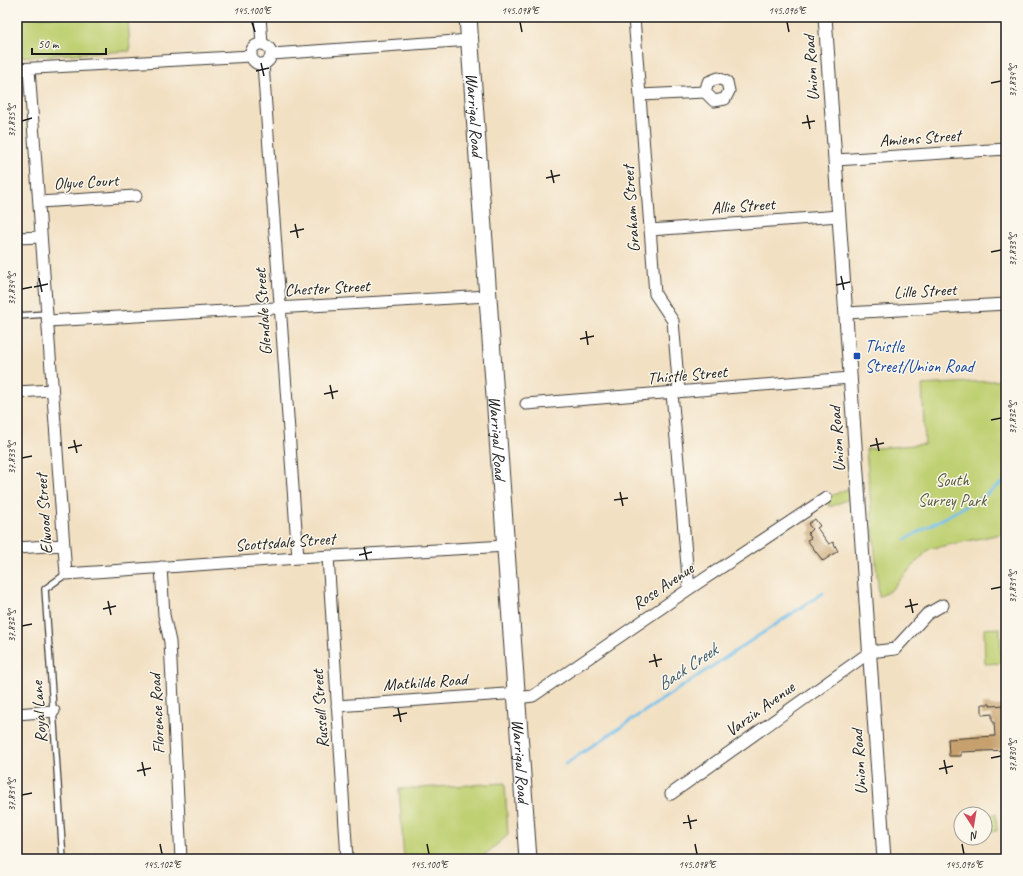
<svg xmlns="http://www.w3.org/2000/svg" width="1023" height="876" font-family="Caveat,sans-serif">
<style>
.green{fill:#bfd072;stroke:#6e7647}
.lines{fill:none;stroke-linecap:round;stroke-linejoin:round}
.stream{stroke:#70bfeb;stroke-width:3}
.building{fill:#c7a16d}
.service-casing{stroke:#3c3935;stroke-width:8}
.minor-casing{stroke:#3c3935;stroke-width:13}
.tertiary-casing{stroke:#3c3935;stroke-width:15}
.primary-casing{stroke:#3c3935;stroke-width:19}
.service{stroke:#fff;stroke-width:5.5}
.minor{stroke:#fff;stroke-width:11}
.tertiary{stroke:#fff;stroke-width:13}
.primary{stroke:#fff;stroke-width:17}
.ticks{fill:none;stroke:#1c1c1c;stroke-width:1.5}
.transit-dot{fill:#1a4fb4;stroke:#fbf7ec;stroke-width:1.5}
.labels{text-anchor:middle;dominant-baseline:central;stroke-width:3;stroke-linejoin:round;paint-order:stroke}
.street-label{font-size:17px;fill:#1c1c1c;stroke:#fbf7ec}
.transit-label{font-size:17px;fill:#164399;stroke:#fbf7ec;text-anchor:start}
.park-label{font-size:17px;fill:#555b3a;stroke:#fbf7ec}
.water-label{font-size:18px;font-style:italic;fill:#3e5d6f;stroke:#fbf7ec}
.neatline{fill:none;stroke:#1c1c1c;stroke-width:1.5}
.ticks-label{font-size:10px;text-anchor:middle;fill:#1c1c1c}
</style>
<rect width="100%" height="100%" fill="#fbf7ec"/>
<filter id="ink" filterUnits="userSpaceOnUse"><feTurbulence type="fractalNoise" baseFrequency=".025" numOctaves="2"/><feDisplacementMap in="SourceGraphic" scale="8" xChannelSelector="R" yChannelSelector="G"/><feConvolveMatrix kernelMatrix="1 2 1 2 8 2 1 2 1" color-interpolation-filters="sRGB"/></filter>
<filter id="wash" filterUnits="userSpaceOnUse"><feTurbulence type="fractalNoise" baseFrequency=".012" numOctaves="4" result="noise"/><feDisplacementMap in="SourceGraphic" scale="16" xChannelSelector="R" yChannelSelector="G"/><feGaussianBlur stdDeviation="0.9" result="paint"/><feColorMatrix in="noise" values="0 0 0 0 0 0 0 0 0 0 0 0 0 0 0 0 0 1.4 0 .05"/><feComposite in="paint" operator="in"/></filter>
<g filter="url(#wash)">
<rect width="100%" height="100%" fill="#f2e0c2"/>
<path class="green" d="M17 17H128L130 51 17 57Z
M1006 380V533L929 549 891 590 879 597 866 449 925 444 922 385Z
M852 487 856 496 830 507 826 498Z
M1000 628 1001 663 985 664 984 629Z
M505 783 508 835 480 859H404L399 789Z
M996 814 997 831H985V815Z"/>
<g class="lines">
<path class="stream" d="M906 539 984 496 1006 480
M565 764 823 593"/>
</g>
<g id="blocks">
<path class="building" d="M815 519 820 526 817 528 829 544 833 542 838 551 823 561 807 540 811 538 808 533 812 529 808 524Z
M982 704H990V706L1006 705V750L961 752V756H949L948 739 995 736 994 722 992 721V714L982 715Z"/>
</g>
</g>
<g filter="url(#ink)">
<use href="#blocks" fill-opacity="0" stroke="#3c3935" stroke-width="1"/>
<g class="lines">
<g class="service-casing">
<path id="service" d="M17 316 47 314
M63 859 45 589 66 574"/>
</g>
<g class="minor-casing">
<path id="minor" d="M260 17 262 44
M634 17 655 294 673 321 679 392
M251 54a10 10 0 1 1 20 0a10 10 0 1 1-20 0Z
M272 54 470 40
M263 64 298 558
M17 69 251 56
M29 69 66 574 298 558 506 546
M640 95 705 92 714 101 725 99 729 91 727 82 718 78 708 82 705 92
M836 160 1006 149
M39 202 136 196
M650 230 839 216
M17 238 41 237
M846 313 1006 304
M48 321 488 296
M17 392 52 390
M672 393 689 589
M526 404 850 378
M17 548 63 545
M328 556 347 859
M161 567 164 615 170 642 181 859
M517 698 533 696 689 589 826 498
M337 706 517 693
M17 714 54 711
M671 794 870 652 895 649 927 614 943 605"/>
</g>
<g class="tertiary-casing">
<path id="tertiary" d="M825 17 884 859"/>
</g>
<g class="primary-casing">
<g id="primary">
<path id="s1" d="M468 17 528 859"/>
</g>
</g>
<use href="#service" class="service"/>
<use href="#minor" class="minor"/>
<use href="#tertiary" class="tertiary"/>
<use href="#primary" class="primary"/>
</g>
</g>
<path class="ticks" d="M252 22 255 32M520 22 522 32M787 22 789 32M261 63 264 76M256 71 269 68M991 83 1001 81M807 115 810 129M22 121 32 118M802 123 815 121M551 170 554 183M546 178 560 175M295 224 298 238M290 232 304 229M991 252 1001 250M841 276 844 290M39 278 42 292M836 285 850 282M34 287 48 284M22 289 32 287M586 331 588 345M580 339 594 336M330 385 333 399M324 394 338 391M991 420 1001 418M876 438 879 451M74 440 77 453M870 446 884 443M68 448 82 445M22 458 32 456M620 492 623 506M614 500 628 498M364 547 367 560M359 555 372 552M991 589 1001 587M910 599 913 613M108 601 111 615M905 607 918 604M103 609 116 606M22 626 32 624M654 654 657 667M649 662 662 659M398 708 401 722M393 716 407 713M991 758 1001 756M944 760 947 774M142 762 145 776M939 769 953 766M137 771 151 768M22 795 32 793M688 815 691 829M683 823 697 820M160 844 162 854M427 844 429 854M695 844 697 854M962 844 964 854"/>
<rect class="transit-dot" x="853" y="352" width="8" height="8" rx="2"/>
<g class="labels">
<g class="street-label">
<text transform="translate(811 68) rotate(-94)">Union Road</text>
<text stroke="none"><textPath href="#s1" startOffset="98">Warrigal Road</textPath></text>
<text transform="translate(920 138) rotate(-4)">Amiens Street</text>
<text transform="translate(86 182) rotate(-3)">Olyve Court</text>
<text transform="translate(743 206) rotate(-4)">Allie Street</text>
<text transform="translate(631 209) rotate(-94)">Graham Street</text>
<text transform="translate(327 288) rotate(-3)">Chester Street</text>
<text transform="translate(925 291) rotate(-3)">Lille Street</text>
<text transform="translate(263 312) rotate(-94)">Glendale Street</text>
<text transform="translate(687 375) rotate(-5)">Thistle Street</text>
<text stroke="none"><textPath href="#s1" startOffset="422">Warrigal Road</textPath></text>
<text transform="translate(837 439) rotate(-94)">Union Road</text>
<text transform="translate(44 514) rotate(-94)">Elwood Street</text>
<text transform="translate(285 542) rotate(-4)">Scottsdale Street</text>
<text transform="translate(663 586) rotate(-34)">Rose Avenue</text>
<text transform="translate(425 682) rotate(-4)">Mathilde Road</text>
<text transform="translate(320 709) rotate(-94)">Russell Street</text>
<text transform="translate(760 709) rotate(-36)">Varzin Avenue</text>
<text transform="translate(39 712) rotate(-94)">Royal Lane</text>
<text transform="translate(157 714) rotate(-93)">Florence Road</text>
<text stroke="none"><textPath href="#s1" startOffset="746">Warrigal Road</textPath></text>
<text transform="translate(859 762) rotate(-94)">Union Road</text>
</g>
<g class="transit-label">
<text x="865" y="346">Thistle<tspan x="865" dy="20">Street/Union Road</tspan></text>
</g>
<g class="park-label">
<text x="952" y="480">South<tspan x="952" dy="20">Surrey Park</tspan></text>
</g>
<g class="water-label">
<text transform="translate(687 667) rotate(-34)">Back Creek</text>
</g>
</g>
<rect width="1023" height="876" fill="none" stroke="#fbf7ec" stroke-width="44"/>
<g transform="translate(973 826) rotate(168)"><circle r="19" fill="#fbf7ec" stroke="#a29f99"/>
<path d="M0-3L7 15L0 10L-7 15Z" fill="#d1495b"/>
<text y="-6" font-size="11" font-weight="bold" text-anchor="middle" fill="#1c1c1c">N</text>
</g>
<path d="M32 48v6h74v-6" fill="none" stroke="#1c1c1c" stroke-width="2"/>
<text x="38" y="48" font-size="12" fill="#1c1c1c" stroke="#fbf7ec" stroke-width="3" paint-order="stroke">50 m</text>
<rect x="22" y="22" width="979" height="832" class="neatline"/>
<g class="ticks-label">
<text x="252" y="14">145.100°E</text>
<text x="520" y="14">145.098°E</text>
<text x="787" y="14">145.096°E</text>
<text transform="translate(1012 81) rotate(-90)" y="4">37.834°S</text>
<text transform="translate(11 121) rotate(-90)" y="4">37.835°S</text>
<text transform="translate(1012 250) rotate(-90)" y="4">37.833°S</text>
<text transform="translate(11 289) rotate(-90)" y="4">37.834°S</text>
<text transform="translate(1012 418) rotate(-90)" y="4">37.832°S</text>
<text transform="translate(11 458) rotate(-90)" y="4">37.833°S</text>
<text transform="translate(1012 587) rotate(-90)" y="4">37.831°S</text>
<text transform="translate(11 626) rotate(-90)" y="4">37.832°S</text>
<text transform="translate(1012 756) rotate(-90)" y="4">37.830°S</text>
<text transform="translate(11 795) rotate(-90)" y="4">37.831°S</text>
<text x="162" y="868">145.102°E</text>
<text x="429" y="868">145.100°E</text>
<text x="697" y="868">145.098°E</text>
<text x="964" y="868">145.096°E</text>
</g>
</svg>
